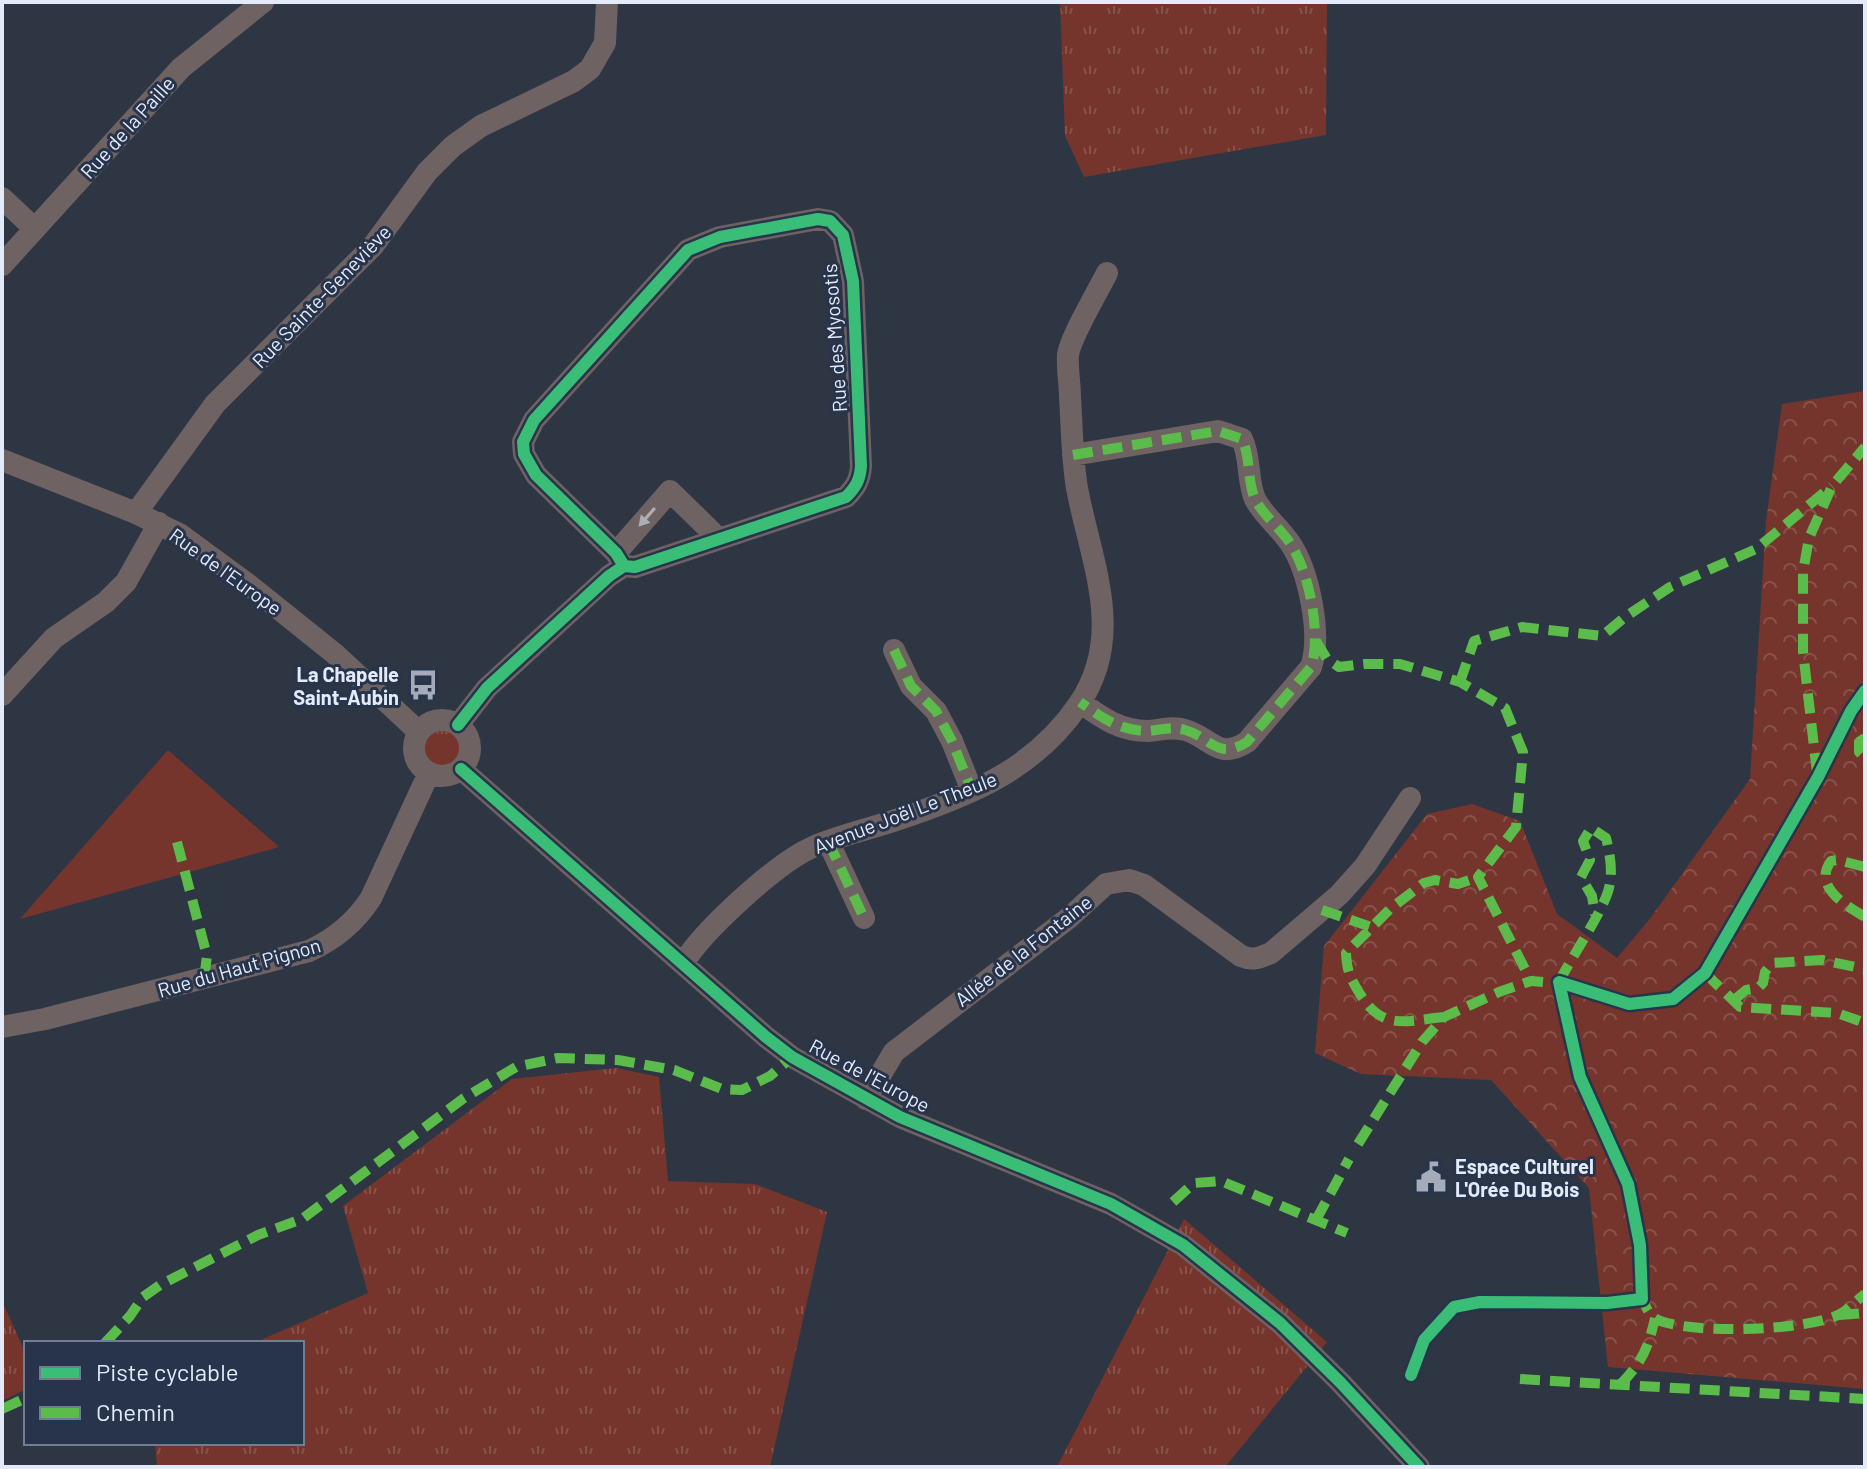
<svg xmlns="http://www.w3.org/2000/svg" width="1867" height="1469" font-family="Barlow,sans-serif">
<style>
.grass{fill:url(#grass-tufts)}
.forest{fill:url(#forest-crowns)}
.park{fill:#75352c}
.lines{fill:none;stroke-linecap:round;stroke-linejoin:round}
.minor{stroke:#6e6262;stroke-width:22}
.quiet{stroke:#5cbc4b;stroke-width:10;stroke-dasharray:20 10;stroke-linecap:butt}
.cycleway-casing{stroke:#27344b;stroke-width:17}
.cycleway{stroke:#3abd76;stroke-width:12}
.oneway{fill:#aeadb6}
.labels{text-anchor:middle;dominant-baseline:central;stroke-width:6;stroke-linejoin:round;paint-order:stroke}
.street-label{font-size:20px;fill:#e3ebfa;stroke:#27344b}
.poi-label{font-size:20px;font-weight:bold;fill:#e3ebfa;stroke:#27344b;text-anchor:end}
</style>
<defs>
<pattern id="grass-tufts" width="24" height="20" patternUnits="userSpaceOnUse" patternTransform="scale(2)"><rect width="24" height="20" fill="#75352c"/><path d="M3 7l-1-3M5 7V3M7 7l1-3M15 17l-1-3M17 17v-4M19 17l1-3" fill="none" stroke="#88524c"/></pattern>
<pattern id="forest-crowns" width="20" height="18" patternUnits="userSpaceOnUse" patternTransform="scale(2)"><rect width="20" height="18" fill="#75352c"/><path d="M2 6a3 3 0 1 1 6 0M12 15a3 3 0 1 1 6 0" fill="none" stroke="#88524c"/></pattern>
</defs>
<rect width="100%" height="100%" fill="#2f3643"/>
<path class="grass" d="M1060 2H1327L1326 135 1084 177 1065 136Z
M423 748a19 19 0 1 1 38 0a19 19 0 1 1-38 0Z
M616 1068 659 1077 668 1181 755 1184 827 1212 770 1467H157L155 1443H302V1343H254L368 1293 343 1206 512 1079Z
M1184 1219 1327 1342 1225 1467H1057Z
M2 1301 26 1354V1389L2 1401Z"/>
<path class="forest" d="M1865 391V1389L1608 1367 1589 1188 1491 1080 1361 1074 1315 1053 1324 946 1427 814 1472 804 1520 821 1557 914 1617 958 1649 920 1750 779 1766 521 1782 404Z"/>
<path class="park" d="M168 750 279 847 20 919Z"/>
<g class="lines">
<path class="minor" d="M2 198 35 229
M2 265 181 68 263 2
M1073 455 1218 431 1242 439C1251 458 1247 481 1255 499 1263 515 1280 528 1290 543 1309 571 1322 635 1311 667L1247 742C1217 761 1211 737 1185 730 1173 726 1160 730 1148 731 1120 731 1102 718 1080 702
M2 460 136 513 181 535 249 585 335 654 419 732
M136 513 215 404 373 246 427 172 453 146 481 126 574 81 590 69 605 43 607 2
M616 553 670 491 719 539
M894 650 911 686 936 711 952 741 972 791
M2 695 54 638 106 602 126 582 159 523
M414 748a28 28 0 1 1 56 0a28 28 0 1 1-56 0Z
M458 725 487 688 609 576 624 566 635 567 846 497C856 487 860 480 861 466L853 281 843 235 830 221 818 219 720 237 688 250 534 420 523 442 524 454 536 475 616 553 624 566
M461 769 766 1037 792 1057 900 1117 1111 1204 1183 1245 1280 1323 1340 1382 1419 1467
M828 841 864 918
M683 964C702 931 778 862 813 847 841 835 870 829 899 819 971 795 1035 769 1079 704 1126 634 1091 563 1077 488 1072 458 1072 428 1070 397 1070 384 1067 369 1068 355 1070 338 1098 291 1107 273
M2 1027 45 1019 309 951C335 939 355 923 371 898L429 773
M866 1099 894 1052 1070 917 1106 884 1129 880 1144 885 1241 956C1253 961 1259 958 1271 953L1339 895 1365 866 1410 798"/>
<path class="quiet" d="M1073 455 1218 431 1242 439C1251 458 1247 481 1255 499 1263 515 1280 528 1290 543 1309 571 1322 635 1311 667L1247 742C1217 761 1211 737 1185 730 1173 726 1160 730 1148 731 1120 731 1102 718 1080 702
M1316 641 1327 659 1339 667 1365 664H1400L1460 682 1505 708 1523 752 1516 827 1478 877 1531 981
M894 650 911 686 936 711 952 741 972 791
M1460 682 1474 641 1522 627 1602 636 1625 617 1670 587 1756 549 1832 486
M1865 738 1859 742V752L1865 758
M1817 773 1803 651V572L1809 538 1832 486 1865 447
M828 841 864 918
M177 842 207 956 204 979
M1865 867 1838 860 1831 861C1812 887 1847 906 1865 917
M1322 910 1371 927
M1705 973 1740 1007 1837 1013 1865 1023
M1559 982C1572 956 1603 912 1609 888 1613 871 1610 854 1606 838L1591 828 1583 841 1590 860 1581 877 1592 896 1595 915
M1734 1000 1746 990 1758 988 1763 983 1765 972 1772 963 1822 960 1865 969
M1444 1017C1405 1021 1383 1031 1360 994 1350 977 1347 972 1346 953L1390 909 1424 883 1435 880 1458 884 1478 877
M1358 1144 1422 1042 1444 1017 1499 992 1531 981 1566 984
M1173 1202 1194 1183 1221 1181 1347 1233
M1316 1220 1349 1159
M1642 1292C1643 1301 1647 1314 1656 1319 1688 1335 1809 1331 1840 1314 1849 1309 1857 1300 1865 1294
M1839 1315 1865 1313
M105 1343 130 1316 143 1297 160 1285 258 1235 302 1219 464 1098 516 1067 558 1058 618 1060 674 1070 722 1089 742 1090 770 1076 792 1057
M1520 1379 1865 1399
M1620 1385C1642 1362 1648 1349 1655 1318
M2 1409 26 1398"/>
<g class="cycleway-casing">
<path id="cycleway" d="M458 725 487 688 609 576 624 566 635 567 846 497C856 487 860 480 861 466L853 281 843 235 830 221 818 219 720 237 688 250 534 420 523 442 524 454 536 475 616 553 624 566
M461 769 766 1037 792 1057 900 1117 1111 1204 1183 1245 1280 1323 1340 1382 1419 1467
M1411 1375 1424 1340 1454 1307 1480 1302 1607 1303 1642 1299 1640 1245 1628 1184 1580 1077 1559 982 1629 1004 1673 999 1705 973 1818 777 1851 711 1865 691"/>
</g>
<use href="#cycleway" class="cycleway"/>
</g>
<defs><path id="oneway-solid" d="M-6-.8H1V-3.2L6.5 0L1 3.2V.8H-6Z" transform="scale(2)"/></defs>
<use class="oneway" href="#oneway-solid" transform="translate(647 517) rotate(131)"/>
<defs>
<g id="bus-bare" transform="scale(2.4)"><path d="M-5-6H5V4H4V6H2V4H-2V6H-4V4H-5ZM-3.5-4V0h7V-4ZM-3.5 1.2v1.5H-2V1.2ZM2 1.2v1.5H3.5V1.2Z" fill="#a4acba" stroke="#27344b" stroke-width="2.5" paint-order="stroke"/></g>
<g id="civic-bare" transform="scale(2.4)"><path d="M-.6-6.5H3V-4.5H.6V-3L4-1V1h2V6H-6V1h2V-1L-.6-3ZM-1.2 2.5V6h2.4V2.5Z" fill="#a4acba" stroke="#27344b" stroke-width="2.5" paint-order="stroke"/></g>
</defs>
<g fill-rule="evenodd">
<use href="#bus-bare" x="423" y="685"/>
<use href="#civic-bare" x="1431" y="1177"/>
</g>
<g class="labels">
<g class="street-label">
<text transform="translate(127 127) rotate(-48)">Rue de la Paille</text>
<text transform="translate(321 296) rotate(-46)">Rue Sainte-Geneviève</text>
<text transform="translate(834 338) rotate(-94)">Rue des Myosotis</text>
<text transform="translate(226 571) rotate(36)">Rue de l'Europe</text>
<text transform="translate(905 812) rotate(-21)">Avenue Joël Le Theule</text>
<text transform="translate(1023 950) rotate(-38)">Allée de la Fontaine</text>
<text transform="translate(239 967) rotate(-16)">Rue du Haut Pignon</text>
<text transform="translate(870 1075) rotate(28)">Rue de l'Europe</text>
</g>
<g class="poi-label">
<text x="399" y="674">La Chapelle<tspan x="399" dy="23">Saint-Aubin</tspan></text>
<text x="1455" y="1166" text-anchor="start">Espace Culturel<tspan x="1455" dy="23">L'Orée Du Bois</tspan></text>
</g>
</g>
<rect width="1867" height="1469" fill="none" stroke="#e3ebfa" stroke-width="8"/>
<rect x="24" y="1341" width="280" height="104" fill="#27344b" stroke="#727d91" stroke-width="2"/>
<rect x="40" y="1367" width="40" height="12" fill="#3abd76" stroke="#727d91" stroke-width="2"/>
<text x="96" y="1381" font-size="24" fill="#e3ebfa">Piste cyclable</text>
<rect x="40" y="1407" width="40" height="12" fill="#5cbc4b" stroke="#727d91" stroke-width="2"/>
<text x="96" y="1421" font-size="24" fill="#e3ebfa">Chemin</text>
</svg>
